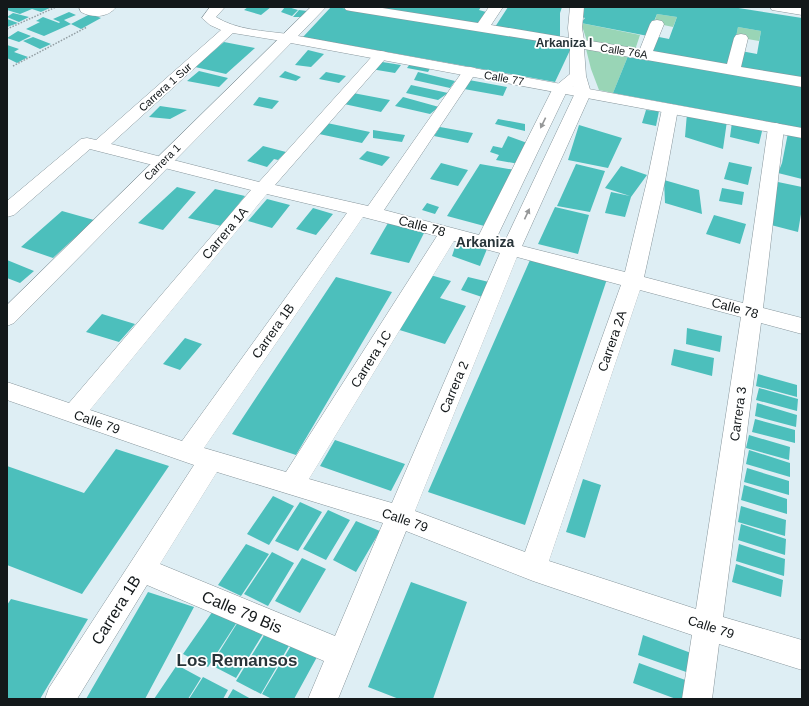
<svg xmlns="http://www.w3.org/2000/svg" width="809" height="706" font-family="Helvetica,sans-serif">
<style>
.green{fill:#99d5b6}
.building{fill:#4cbfbc}
.lines{fill:none;stroke-linecap:round;stroke-linejoin:round}
.street-casing{stroke:#88969c;stroke-width:1}
.secondary-casing{stroke:#88969c;stroke-width:1}
.path{stroke:#929ea3;stroke-width:1.5;stroke-dasharray:1.5 1.5;stroke-linecap:butt}
.street{fill:#fff;fill-rule:evenodd}
.secondary{fill:#fff;fill-rule:evenodd}
.oneway{fill:#959798}
.labels{text-anchor:middle;dominant-baseline:central;stroke-width:3.5;stroke-linejoin:round;paint-order:stroke}
.far-street-label{font-size:11px;fill:#13181a;stroke:#fff}
.far-neighbourhood-label{font-size:12px;font-weight:bold;fill:#283439;stroke:#fff}
.street-label{font-size:13px;fill:#13181a;stroke:#fff}
.neighbourhood-label{font-size:14px;font-weight:bold;fill:#283439;stroke:#fff}
.near-street-label{font-size:16px;fill:#13181a;stroke:#fff}
.near-neighbourhood-label{font-size:17px;font-weight:bold;fill:#283439;stroke:#fff}
</style>
<rect width="100%" height="100%" fill="#deeef4"/>
<path class="green" d="M657 14 677 17 673 27 654 23Z
M581 23 640 35 635 50 587 41Z
M738 27 761 31 759 41 736 37Z
M586 49 628 56 613 93 599 90 591 69Z"/>
<path class="building" d="M7 7H52L41 12 32 9 20 14 7 10Z
M248 7H271L261 15 244 10Z
M285 7H288L298 10 292 16 281 12Z
M331 7H336L572 46 555 82 303 37Z
M373 7H481L479 10 486 12 477 24Z
M508 7H562L560 13V38L495 27Z
M583 7H732L802 18V80L737 69 741 51 757 54 761 31 738 27 730 67 648 53 654 36 669 39 677 17 657 14 648 36 581 23 585 18 582 17Z
M299 10 307 11 301 17H293Z
M69 12 76 15 64 20 71 24 44 36 26 29 40 22 36 21 43 17 59 23 60 22 53 19Z
M13 13 29 17 19 22 7 17Z
M90 14 101 18 81 29 71 24Z
M7 19 18 23 7 27Z
M18 31 31 36 19 42 7 38Z
M33 37 51 44 40 49 23 41Z
M224 42 255 48 226 74 195 67Z
M7 45 19 49 14 52 28 57 17 63 7 58Z
M308 50 324 54 311 67 295 65Z
M628 56 802 86V128L613 93Z
M376 61 401 65 395 73 371 69Z
M412 61 432 65 428 72 407 68Z
M199 71 228 78 219 87 187 81Z
M285 71 301 77 296 81 279 77Z
M326 72 346 76 339 83 319 79Z
M418 72 455 81 450 88 414 80Z
M469 80 507 87 503 96 464 89Z
M411 85 448 93 438 100 406 93Z
M353 93 390 100 381 112 344 104Z
M259 97 279 101 272 109 253 105Z
M403 97 439 107 430 114 395 106Z
M160 106 187 110 170 119 149 117Z
M646 110 659 111 656 126 642 123Z
M687 113 727 121 723 149 685 137Z
M498 119 525 124V131L495 124Z
M732 122 763 127 759 144 730 137Z
M327 123 370 132 362 143 319 134Z
M579 125 622 138 608 168 568 160Z
M440 127 473 133 468 143 434 136Z
M373 130 405 135 402 142 373 138Z
M788 133 802 136V179L778 173 782 163Z
M508 136 530 144 519 164 496 160 499 155 490 152 493 146 502 148Z
M263 146 286 152 278 160 274 159 267 167 247 161Z
M367 151 390 157 382 166 359 159Z
M729 162 752 167 748 185 724 179Z
M441 163 468 170 458 186 430 179Z
M480 164 515 170 488 227 447 216Z
M576 164 605 171 590 212 557 206Z
M621 166 647 175 631 197 625 217 605 213 611 192 630 196 605 188Z
M664 180 699 190 702 214 665 203Z
M778 182 802 187V208L798 232 771 225Z
M177 187 196 192 163 230 138 223Z
M722 188 744 192 742 205 719 201Z
M215 189 245 196 221 226 188 218Z
M267 199 290 205 272 228 248 221Z
M427 203 439 207 435 214 422 210Z
M555 207 589 215 578 254 538 244Z
M313 208 333 214 316 235 296 229Z
M62 211 94 220 53 258 21 247Z
M714 215 746 224 740 244 706 234Z
M388 223 425 231 409 263 370 254Z
M457 241 487 249 480 266 452 256Z
M7 260 34 271 20 283 7 278Z
M530 260 607 279 525 525 428 492Z
M427 274 451 281 440 298 466 306 445 344 393 328Z
M336 277 392 292 296 455 232 434Z
M468 277 489 282 482 297 461 290Z
M102 314 135 324 119 342 86 332Z
M687 328 722 336 720 352 686 344Z
M185 338 202 344 180 370 163 364Z
M674 349 714 358 712 376 671 365Z
M758 374 797 385V397L756 386Z
M759 388 798 399 797 411 756 400Z
M757 403 797 415 796 427 755 416Z
M755 419 795 430V443L752 432Z
M749 435 790 447 789 460 746 448Z
M335 440 405 464 391 491 320 466Z
M116 449 169 466 82 594 7 565V466L84 493Z
M749 450 790 463V477L746 464Z
M747 468 789 481V495L744 482Z
M583 479 601 485 585 538 566 532Z
M744 485 787 499V514L741 500Z
M273 496 294 506 269 545 247 534Z
M300 502 322 512 298 551 275 541Z
M741 506 786 520 785 536 738 522Z
M328 510 350 520 326 560 303 549Z
M356 521 380 531 356 572 333 560Z
M741 524 786 539 785 555 738 540Z
M246 544 269 554 241 596 218 585Z
M739 544 785 559 784 576 736 561Z
M272 552 294 563 268 606 244 594Z
M302 558 326 569 300 613 275 601Z
M736 564 783 580 781 597 732 582Z
M411 582 467 602 433 699H399L368 687Z
M148 592 194 607 145 699H86Z
M11 599 88 619 40 699H7V605Z
M215 608 239 619 208 667 183 654Z
M241 617 266 629 236 678 211 665Z
M266 632 290 644 261 694 236 681Z
M643 635 691 653 689 673 638 655Z
M292 644 317 657 294 699H272L262 694Z
M639 663 688 681 686 699H676L633 683Z
M177 665 201 678 188 699H154Z
M203 677 228 690 223 699H189Z
M233 689 251 699H227Z"/>
<g class="lines">
<g class="street-casing">
<path id="street" d="M79 7H116C108 18 92 18 81 12Z
M210 7H225L216 17C236 30 265 31 288 34L293 35 295 38 293 41 288 42 233 33 111 144 259 182 376 52 381 51 386 52 388 55 386 58 275 185 368 206 465 68 470 67 475 68 477 71 384 210 479 235 553 88 570 74V46L351 11 346 10 344 7H376L478 23 489 7H503L491 25 569 38 568 28 570 7H584L582 28 584 40 640 49 650 24 652 21 657 20 662 21 664 24 653 51 727 64 734 38 736 35 741 34 746 35 748 38 741 67 802 77V87L584 49 586 76 591 93 522 246 625 272 647 181 662 109 664 106 670 104 676 106 678 109 665 181 644 277 743 303 768 128 770 125 776 123 782 125 784 128 763 308 802 318V334L761 323 723 617 802 640V670L719 644 712 699H682L692 635 533 581 406 531 338 699H308L324 661 147 585 77 699H45L49 688 194 465 7 400V382L69 403 251 190 90 149 14 215 7 217V201L81 139 87 138 96 140 221 30 210 25 202 18ZM573 86 575 93 505 241 496 239 567 91ZM267 194 347 213 182 441 90 410ZM363 217 437 236 286 472 204 448ZM454 241 500 253 392 503 309 479ZM517 257 621 285 525 552 415 511ZM640 290 741 317 696 609 549 561ZM217 472 383 523 335 636 160 564Z
M770 7H802V15L772 10Z"/>
</g>
<g class="secondary-casing">
<path id="secondary" d="M311 7H326L298 36 802 128V138L291 43 14 323 7 326V305Z"/>
</g>
<path class="path" d="M7 29 56 7
M13 66 87 27"/>
<use href="#street" class="street"/>
<use href="#secondary" class="secondary"/>
</g>
<defs><path id="oneway-solid" d="M-6-.8H1V-3.2L6.5 0L1 3.2V.8H-6Z"/></defs>
<g class="oneway">
<use href="#oneway-solid" transform="translate(543 123) rotate(116)"/>
<use href="#oneway-solid" transform="translate(527 214) rotate(-65)"/>
</g>
<g class="labels">
<g class="far-street-label">
<text transform="translate(624 51) rotate(9)">Calle 76A</text>
<text transform="translate(504 78) rotate(10)">Calle 77</text>
<text transform="translate(165 87) rotate(-42)">Carrera 1 Sur</text>
<text transform="translate(162 162) rotate(-45)">Carrera 1</text>
</g>
<g class="far-neighbourhood-label">
<text x="564" y="43">Arkaniza I</text>
</g>
<g class="street-label">
<text transform="translate(422 226) rotate(15)">Calle 78</text>
<text transform="translate(225 233) rotate(-50)">Carrera 1A</text>
<text transform="translate(735 308) rotate(15)">Calle 78</text>
<text transform="translate(273 331) rotate(-55)">Carrera 1B</text>
<text transform="translate(612 341) rotate(-71)">Carrera 2A</text>
<text transform="translate(371 359) rotate(-58)">Carrera 1C</text>
<text transform="translate(454 387) rotate(-67)">Carrera 2</text>
<text transform="translate(738 414) rotate(-82)">Carrera 3</text>
<text transform="translate(97 422) rotate(19)">Calle 79</text>
<text transform="translate(405 520) rotate(19)">Calle 79</text>
<text transform="translate(711 627) rotate(18)">Calle 79</text>
</g>
<g class="neighbourhood-label">
<text x="485" y="242">Arkaniza</text>
</g>
<g class="near-street-label">
<text transform="translate(116 610) rotate(-58)">Carrera 1B</text>
<text transform="translate(242 612) rotate(23)">Calle 79 Bis</text>
</g>
<g class="near-neighbourhood-label">
<text x="237" y="660">Los Remansos</text>
</g>
</g>
<rect width="809" height="706" fill="none" stroke="#13181a" stroke-width="16"/>
</svg>
